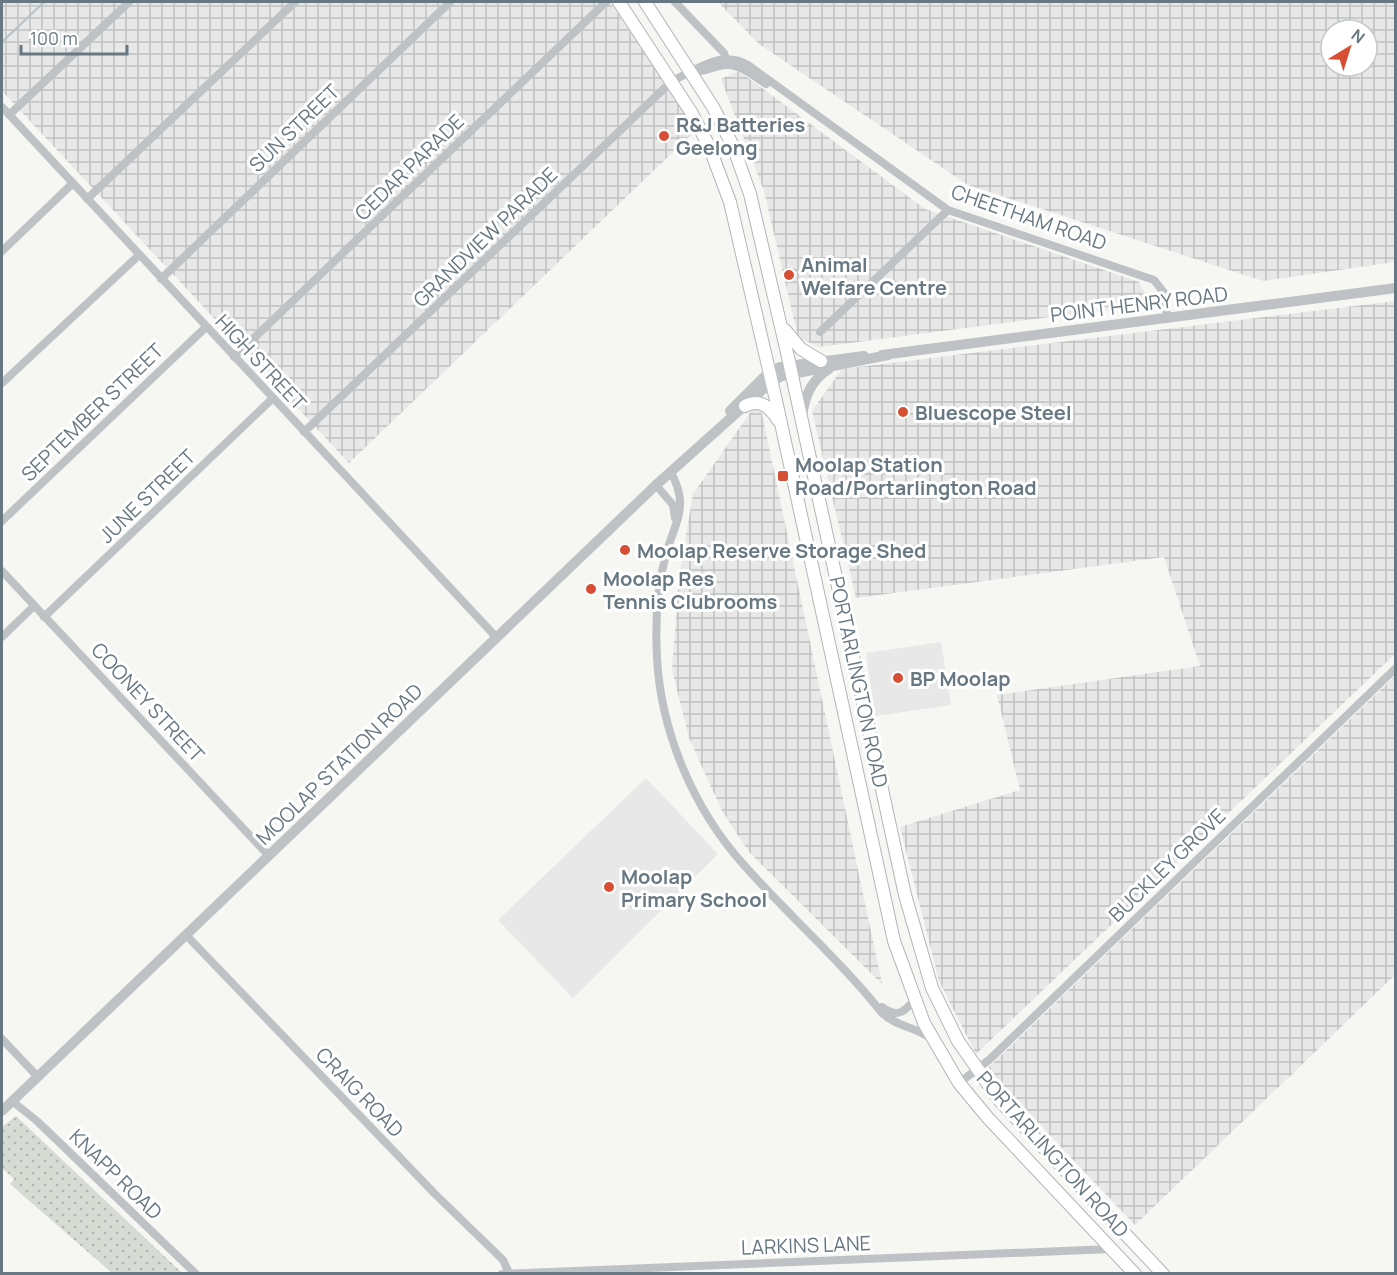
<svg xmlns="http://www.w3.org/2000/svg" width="1397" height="1275" font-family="Manrope,sans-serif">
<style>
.built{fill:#e7e8e7}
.industrial{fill:url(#industrial-grid);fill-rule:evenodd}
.grass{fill:url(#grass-dots)}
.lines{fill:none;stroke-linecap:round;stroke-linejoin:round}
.stream{stroke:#b6c2c5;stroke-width:2}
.secondary-casing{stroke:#b0b6ba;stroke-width:14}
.minor{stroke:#bec2c5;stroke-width:8}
.tertiary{stroke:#bec2c5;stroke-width:10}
.secondary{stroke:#fff;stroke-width:12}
.poi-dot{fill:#d64f34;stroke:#fff;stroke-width:2}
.labels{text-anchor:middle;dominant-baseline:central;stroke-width:6;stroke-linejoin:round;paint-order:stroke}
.poi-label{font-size:20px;font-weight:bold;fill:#687882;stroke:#fff;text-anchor:start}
.street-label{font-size:20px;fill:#687882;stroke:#fff}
</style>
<defs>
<pattern id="industrial-grid" width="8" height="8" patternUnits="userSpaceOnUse" patternTransform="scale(1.5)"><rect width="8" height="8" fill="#e7e8e7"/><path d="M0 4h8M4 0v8" fill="none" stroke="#bfc1c1"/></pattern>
<pattern id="grass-dots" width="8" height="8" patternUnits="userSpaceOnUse" patternTransform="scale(1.5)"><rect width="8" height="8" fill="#d6dbd3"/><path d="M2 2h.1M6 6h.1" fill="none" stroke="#b1b6b1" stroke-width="1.8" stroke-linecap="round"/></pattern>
</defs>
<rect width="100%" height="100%" fill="#f6f6f3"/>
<path class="built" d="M941 642 951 705 875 716 866 653Z
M646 778 718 854 573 998 498 920Z"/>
<path class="industrial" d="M2 2H610L691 122 694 132 349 463 2 91Z
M718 2H1395V262L1263 281 968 185 759 44ZM1331 30H1367V66H1331Z
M739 71 925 209 1139 282 1151 304 819 347 798 337 764 191 721 79Z
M1395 301V654L976 1054 939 981 900 827 1020 790 997 695 1200 666 1164 557 856 598 812 411 842 369Z
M759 400 882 984 749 852 722 811 689 738 672 670 679 577 693 494Z
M1395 676V975L1135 1225 987 1069Z"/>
<path class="grass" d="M16 1116 182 1273H112L10 1184 14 1179 2 1168V1127Z"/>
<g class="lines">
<path class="stream" d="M2 42 44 2"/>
<g class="secondary-casing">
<path id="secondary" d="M619 2 691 112 709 146 730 202 775 396 894 941 924 1023 959 1083 988 1118 1135 1274
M645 2 713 107 733 146 750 194 788 357 905 895 932 988 958 1041 1000 1101 1163 1274
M785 330 801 349 821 361
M745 406C760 398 770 407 778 420"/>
</g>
<path class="minor" d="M675 2 724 53 727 62
M692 72C705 72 714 66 726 65 740 64 755 77 766 84
M2 107 497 638
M9 115 129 2
M87 199 295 2
M2 251 73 183
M161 279 450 2
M820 332 948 210
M234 357 606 2
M2 383 139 255
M304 432 672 81C697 70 721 49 748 65L948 210 1154 280 1165 294 1167 319
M671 472C676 482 680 491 680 502 681 518 670 538 666 554 657 588 655 623 657 658 661 732 693 808 743 864 788 915 840 960 882 1013 897 1027 914 1026 930 1038
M656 485 673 505 675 518
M2 521 206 327
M2 571 269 856
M44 617 273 398
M2 637 34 606
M186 935 435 1194 503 1260 509 1273
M882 1007C896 1018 904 1013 914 1000
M2 1039 38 1077
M959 1083 989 1060 1396 668
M12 1101 37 1121 196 1274
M502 1274 1111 1249"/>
<path class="tertiary" d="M882 355 1396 288
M730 411 769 372 780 367 864 356
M802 416C805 396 811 380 829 369
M2 1111 656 485 772 381 782 376 888 355"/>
<use href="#secondary" class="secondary"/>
</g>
<g class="poi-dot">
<circle cx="664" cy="136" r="6"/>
<circle cx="789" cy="275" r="6"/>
<circle cx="903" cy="412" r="6"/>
<rect x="777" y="470" width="12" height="12" rx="3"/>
<circle cx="625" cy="550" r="6"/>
<circle cx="591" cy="589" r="6"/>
<circle cx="898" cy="678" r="6"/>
<circle cx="609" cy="887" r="6"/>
</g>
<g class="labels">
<g class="poi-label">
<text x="676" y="124">R&amp;J Batteries<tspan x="676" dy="23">Geelong</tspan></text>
<text x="801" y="264">Animal<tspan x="801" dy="23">Welfare Centre</tspan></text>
<text x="915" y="412">Bluescope Steel</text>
<text x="795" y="464">Moolap Station<tspan x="795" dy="23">Road/Portarlington Road</tspan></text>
<text x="637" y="550">Moolap Reserve Storage Shed</text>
<text x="603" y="578">Moolap Res<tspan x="603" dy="23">Tennis Clubrooms</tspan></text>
<text x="910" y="678">BP Moolap</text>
<text x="621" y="876">Moolap<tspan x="621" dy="23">Primary School</tspan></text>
</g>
<g class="street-label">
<text transform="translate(294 128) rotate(-44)">SUN STREET</text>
<text transform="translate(409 167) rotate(-44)">CEDAR PARADE</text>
<text transform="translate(1029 217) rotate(19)">CHEETHAM ROAD</text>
<text transform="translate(485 237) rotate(-44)">GRANDVIEW PARADE</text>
<text transform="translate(1139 304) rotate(-7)">POINT HENRY ROAD</text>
<text transform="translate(261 362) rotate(47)">HIGH STREET</text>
<text transform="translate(92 412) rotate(-44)">SEPTEMBER STREET</text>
<text transform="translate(147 496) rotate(-44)">JUNE STREET</text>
<text transform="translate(859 682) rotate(78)">PORTARLINGTON ROAD</text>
<text transform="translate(148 702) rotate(47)">COONEY STREET</text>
<text transform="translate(339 764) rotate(-44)">MOOLAP STATION ROAD</text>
<text transform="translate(1167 865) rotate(-44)">BUCKLEY GROVE</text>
<text transform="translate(360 1092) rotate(46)">CRAIG ROAD</text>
<text transform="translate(1053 1154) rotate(48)">PORTARLINGTON ROAD</text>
<text transform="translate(116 1174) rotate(44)">KNAPP ROAD</text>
<text transform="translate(806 1245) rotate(-2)">LARKINS LANE</text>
</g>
</g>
<rect width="1397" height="1275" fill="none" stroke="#687882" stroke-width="6"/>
<g transform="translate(1349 48) rotate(38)"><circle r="28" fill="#ffffff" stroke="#c3c9cd" stroke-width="1.5"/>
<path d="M0-4.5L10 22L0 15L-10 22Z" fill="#d64f34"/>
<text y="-9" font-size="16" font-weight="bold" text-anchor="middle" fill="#687882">N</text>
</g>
<path d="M21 45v9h106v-9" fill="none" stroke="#687882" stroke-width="3"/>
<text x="30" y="45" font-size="18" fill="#687882" stroke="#ffffff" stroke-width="4.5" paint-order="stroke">100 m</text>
</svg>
